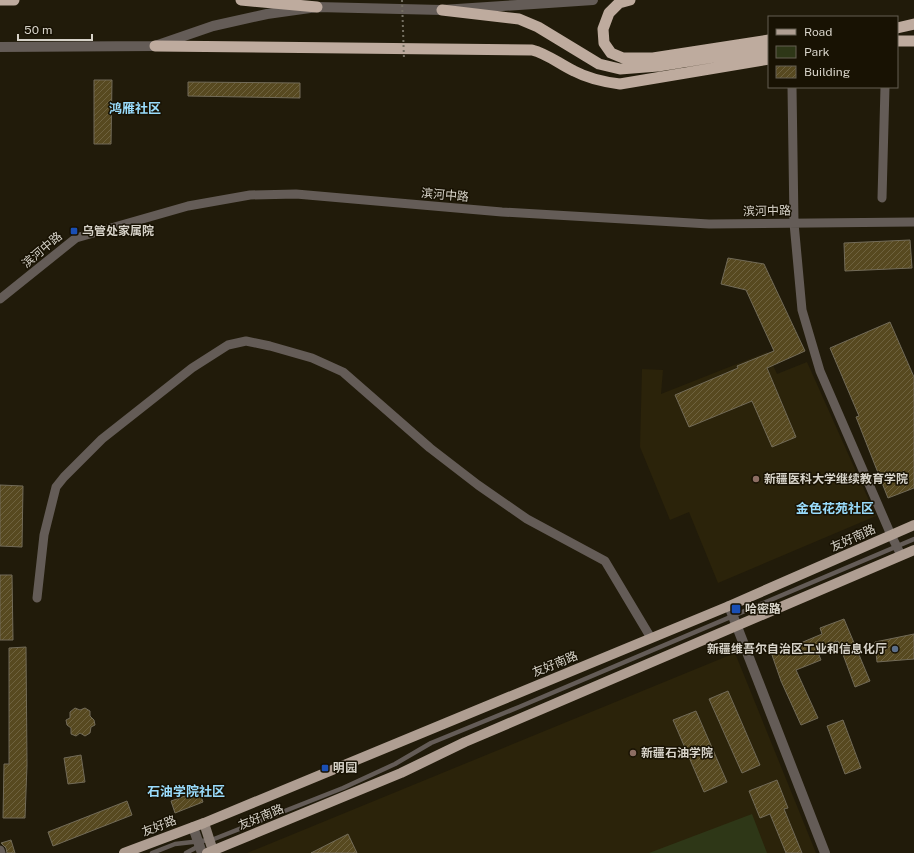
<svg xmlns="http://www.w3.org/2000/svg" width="914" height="853" font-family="'Public Sans','Noto Sans SC',sans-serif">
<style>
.built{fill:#2b230a}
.park{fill:#2e3717}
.building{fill:url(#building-hatch);stroke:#726b58}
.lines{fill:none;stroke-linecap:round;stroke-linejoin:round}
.service{stroke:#645c57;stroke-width:4.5}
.minor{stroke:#645c57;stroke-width:9}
.tertiary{stroke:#645c57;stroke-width:10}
.secondary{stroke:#8e8178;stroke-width:10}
.primary{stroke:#af9e92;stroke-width:10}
.trunk{stroke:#beab9e;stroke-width:11}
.path-bridge{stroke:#757062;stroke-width:2;stroke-dasharray:2 3;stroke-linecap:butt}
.transit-dot{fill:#1a4fb4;stroke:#181203;stroke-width:1.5}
.education-dot{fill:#8d6e63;stroke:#181203;stroke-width:1.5}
.service-dot{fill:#5c6f8a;stroke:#181203;stroke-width:1.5}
.labels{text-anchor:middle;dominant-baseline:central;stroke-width:3;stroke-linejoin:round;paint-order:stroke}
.street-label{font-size:12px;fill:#d7d3c9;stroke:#181203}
.poi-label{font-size:12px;font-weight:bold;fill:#d7d3c9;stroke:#181203;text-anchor:start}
.neighbourhood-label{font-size:13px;font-weight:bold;fill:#99dbfb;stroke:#181203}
</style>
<defs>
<pattern id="building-hatch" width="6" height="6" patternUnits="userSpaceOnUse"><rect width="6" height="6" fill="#574920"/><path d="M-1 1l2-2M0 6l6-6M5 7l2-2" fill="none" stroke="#6e623f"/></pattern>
</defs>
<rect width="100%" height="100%" fill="#211b0a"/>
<path class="built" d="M767 352 777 374 807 362 876 516 718 583 689 512 670 520 640 447 642 369 663 370 661 394Z
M735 653 816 853H247Z"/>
<path class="park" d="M752 814 767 853H649Z"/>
<path class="building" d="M94 80H112L111 144H94Z
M188 82 300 83V98L188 96Z
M910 240 912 268 845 271 844 243Z
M728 258 764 264 805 351 767 368 796 437 772 447 752 401 689 427 675 395 738 368 737 366 774 351 746 290 721 284Z
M890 322 914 377V488L888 498 856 417 859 416 830 348Z
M0 485 23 486 22 547 0 546Z
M0 575H12L13 640H0Z
M844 619 870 681 855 687 838 641 817 650 821 660 796 670 818 718 801 725 781 681 772 655 822 634 820 628Z
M914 634V659L877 662 875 642Z
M26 647 27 765 25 818H3L4 764H9V648Z
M728 691 760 765 742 773 709 699Z
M75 708 80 710 85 708 90 711V716L94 720 95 725 91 727 90 733 85 736 80 733 76 736 71 734V728L67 725 66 720 70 718V712Z
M696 711 727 782 704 792 673 720Z
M843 720 861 768 845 774 827 726Z
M81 755 85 782 68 784 64 758Z
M777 780 788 808 784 809 802 853H786L770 814 760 818 749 791Z
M199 791 203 802 175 813 171 801Z
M127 801 132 815 53 846 48 832Z
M348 834 357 853H311Z
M11 840 15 853H7L6 848 1 843Z"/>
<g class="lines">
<path class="service" d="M209 841 343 788 395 764 431 743 519 707 914 539
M152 853 175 844 210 840
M186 853 199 846"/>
<path class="minor" d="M792 87 794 223 802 310 820 371 891 535 901 555
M882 198 885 87
M0 299 76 238 188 206 250 195 296 194 502 212 709 224 914 222
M37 598 44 535 56 487 64 477 102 439 192 368 228 345 246 341 270 346 312 358 343 372 430 448 478 485 527 519 605 561 651 638
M0 850 1 853"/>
<path class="tertiary" d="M0 47 155 46 213 26 267 14 317 7 442 10 593 0
M729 606 825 853
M193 827 202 853"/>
<path class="secondary" d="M204 823 213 851"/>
<path class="primary" d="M124 853 204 823 729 606 914 525
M207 853 401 773 465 742 914 550"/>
<path class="trunk" d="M0 0H14
M241 0 317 7
M630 0 619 3 609 13 603 29 604 43 611 53 623 58H653L769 40
M442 10 519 19 538 27 599 64 620 69 658 66 769 48
M897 28 914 24
M897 41H914
M155 46 532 50C548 54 559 64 574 71 589 79 604 82 620 84L769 59"/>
<path class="path-bridge" d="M402 0 404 59"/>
</g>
<g class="transit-dot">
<rect x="70" y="227" width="8" height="8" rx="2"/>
<rect x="731" y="604" width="10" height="10" rx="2"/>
<rect x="321" y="764" width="8" height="8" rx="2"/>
</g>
<g class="education-dot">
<circle cx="756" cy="479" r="4"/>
<circle cx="633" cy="753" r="4"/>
</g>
<circle class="service-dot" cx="895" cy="649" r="4"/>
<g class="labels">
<g class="street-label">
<text transform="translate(445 195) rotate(5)">滨河中路</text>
<text transform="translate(767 211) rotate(-1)">滨河中路</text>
<text transform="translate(42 250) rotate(-40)">滨河中路</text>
<text transform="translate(853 538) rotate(-24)">友好南路</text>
<text transform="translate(555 664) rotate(-22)">友好南路</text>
<text transform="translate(261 817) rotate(-22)">友好南路</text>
<text transform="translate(159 826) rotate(-21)">友好路</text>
</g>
<g class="poi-label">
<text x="82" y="231">乌管处家属院</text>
<text x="764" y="479">新疆医科大学继续教育学院</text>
<text x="745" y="609">哈密路</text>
<text x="887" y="649" text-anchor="end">新疆维吾尔自治区工业和信息化厅</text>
<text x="641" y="753">新疆石油学院</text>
<text x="333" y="768">明园</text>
</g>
<g class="neighbourhood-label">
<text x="135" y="108">鸿雁社区</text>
<text x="835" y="508">金色花苑社区</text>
<text x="186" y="791">石油学院社区</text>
</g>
</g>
<rect x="768" y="16" width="130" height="72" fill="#181203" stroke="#645f52"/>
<rect x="776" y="29" width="20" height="6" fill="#af9e92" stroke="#645f52"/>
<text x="804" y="36" font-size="12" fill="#d7d3c9">Road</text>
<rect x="776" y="46" width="20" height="12" fill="#2e3717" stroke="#645f52"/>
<text x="804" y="56" font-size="12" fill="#d7d3c9">Park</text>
<rect x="776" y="66" width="20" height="12" fill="url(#building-hatch)" stroke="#645f52"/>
<text x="804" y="76" font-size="12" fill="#d7d3c9">Building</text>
<path d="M18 34v6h74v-6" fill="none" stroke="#d7d3c9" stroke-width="2"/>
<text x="24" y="34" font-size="12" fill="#d7d3c9" stroke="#181203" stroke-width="3" paint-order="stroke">50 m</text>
</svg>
